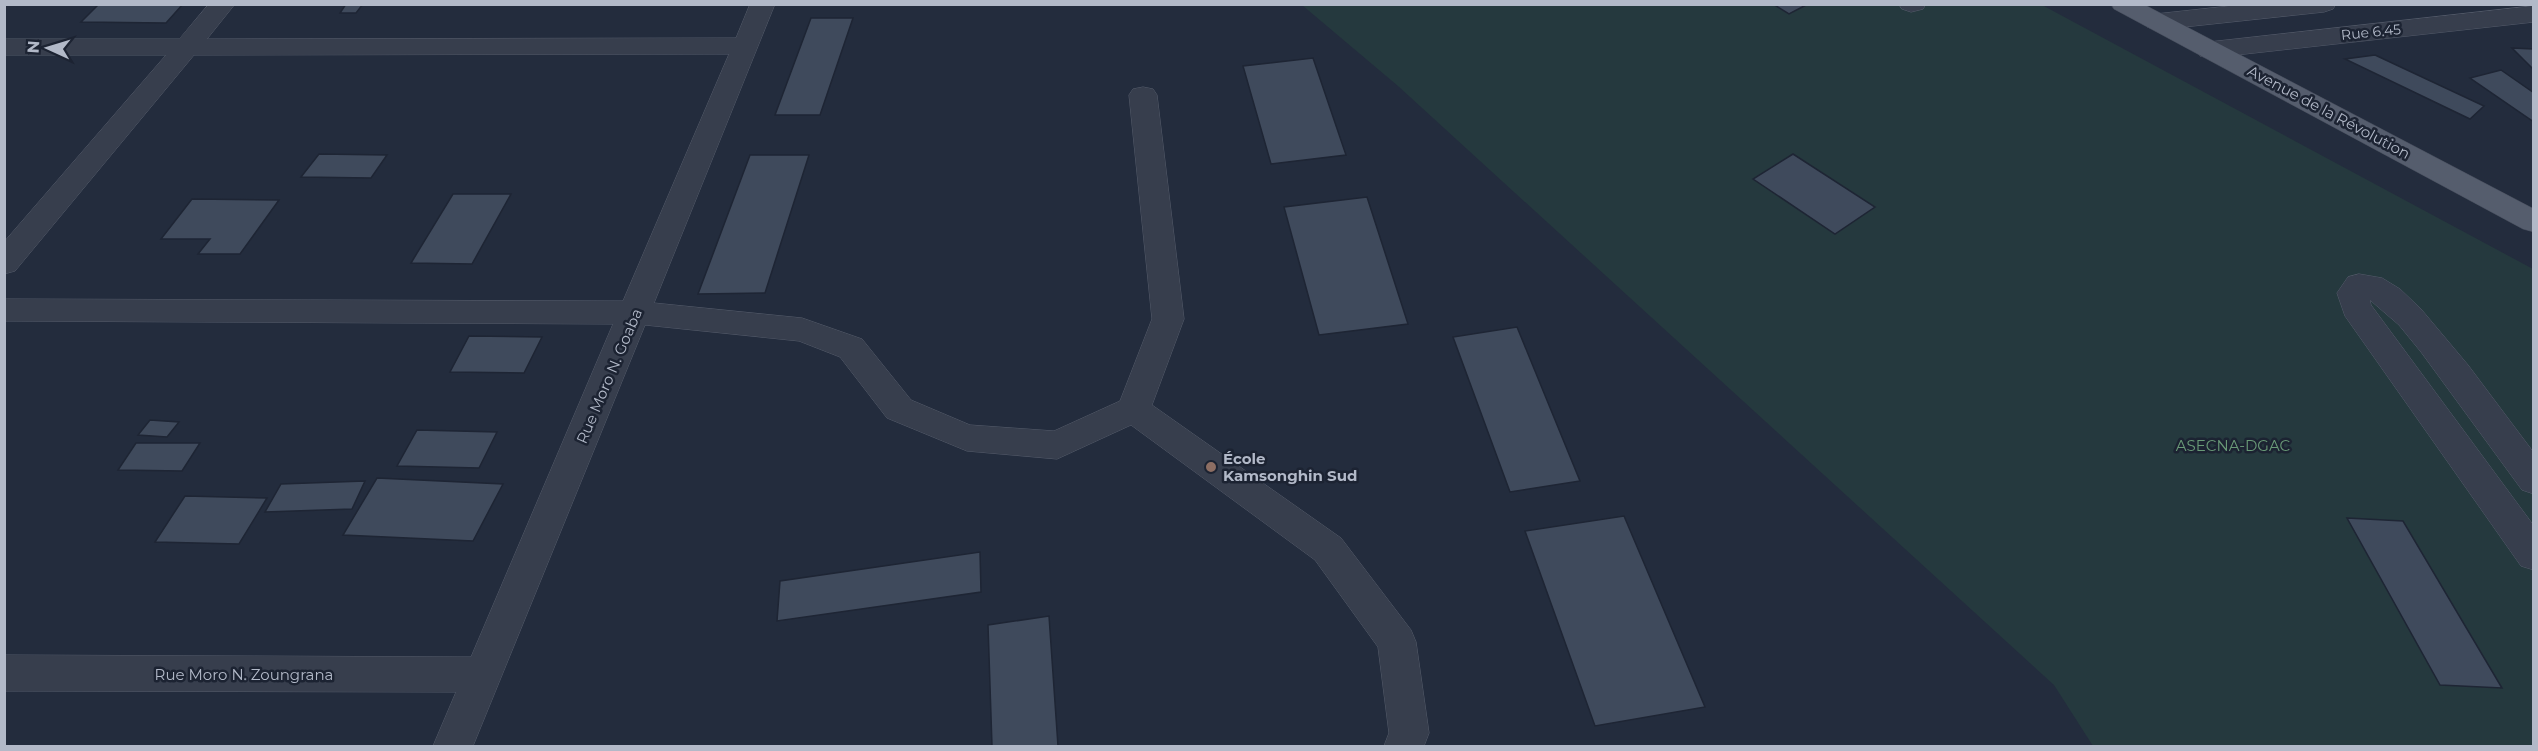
<svg xmlns="http://www.w3.org/2000/svg" width="2538" height="751" font-family="Montserrat,sans-serif">
<style>
.green{fill:#25393e}
.building{fill:#3f4a5c;stroke:#1e2534;stroke-width:1.5}
.lines{fill:none;stroke-linecap:round;stroke-linejoin:round}
.minor-casing{stroke:#555c6b;stroke-width:1}
.major-casing{stroke:#404756;stroke-width:1}
.minor{fill:#373e4d;fill-rule:evenodd}
.major{fill:#555d6d;fill-rule:evenodd}
.education-dot{fill:#8d6e63;stroke:#1c2332;stroke-width:2}
.labels{text-anchor:middle;dominant-baseline:central;stroke-width:5;stroke-linejoin:round;paint-order:stroke}
.far-street-label{font-size:14px;fill:#b2b9c8;stroke:#1c2332}
.street-label{font-size:15px;fill:#b2b9c8;stroke:#1c2332}
.park-label{font-size:15px;fill:#699a77;stroke:#1c2332}
.poi-label{font-size:15px;font-weight:bold;fill:#b2b9c8;stroke:#1c2332;text-anchor:start}
</style>
<rect width="100%" height="100%" fill="#232c3d"/>
<path class="green" d="M1302 5H2042L2533 269V746H2093L2054 685 1398 86Z"/>
<path class="building" d="M99 4H183L166 23 81 22Z
M346 4H363L356 13H340Z
M1773 4H1808L1789 14Z
M811 18H853L820 115H775Z
M2512 48 2534 49V70Z
M2375 55 2484 106 2470 119 2345 59Z
M1313 58 1346 155 1271 164 1243 66Z
M2501 70 2534 93V122L2470 78Z
M319 154 387 155 371 178 301 177Z
M1793 154 1875 207 1835 234 1753 179Z
M750 155H809L765 293 698 294Z
M453 194H511L472 264 411 263Z
M1367 197 1408 324 1319 335 1284 207Z
M192 199 279 200 240 254H198L210 239H161Z
M1517 327 1580 481 1510 492 1453 337Z
M469 336 542 337 524 373 450 372Z
M150 420 179 422 167 437 138 435Z
M417 430 497 432 479 468 397 466Z
M136 443H200L182 471 118 470Z
M377 478 503 484 473 541 343 535Z
M365 481 352 509 265 512 281 484Z
M185 496 267 498 239 544 155 542Z
M1624 516 1705 707 1595 726 1525 531Z
M2347 518 2403 521 2502 688 2440 685Z
M980 552 981 592 777 621 780 581Z
M1049 616 1058 746H992L988 625Z"/>
<g class="lines">
<g class="minor-casing">
<path id="minor" d="M209 4H235L207 39 736 38 750 4H775L654 303 802 318 862 339 911 400 970 425 1054 431 1120 401 1152 319 1129 95 1133 89 1143 87 1153 89 1157 95 1184 319 1152 405 1341 538 1411 630 1416 642 1429 733 1424 746H1384L1389 733 1378 647 1315 560 1131 425 1057 459 967 451 887 418 840 357 799 341 645 325 473 746H433L456 692 4 691V655L471 657 613 324 4 321V299L623 301 729 54 194 55 15 271 4 274V242L166 55H4V39H179Z
M1899 4H1926L1923 9 1911 12 1902 9Z
M2248 4H2336L2333 9 2324 12 2156 30 2147 27 2143 22 2147 17 2156 14Z
M2534 6V22L2209 58 2200 56 2196 50 2200 44 2209 42Z
M2359 274 2382 278 2400 289 2421 309 2468 365 2534 453V494L2522 490 2421 352 2399 325 2370 300 2371 305 2534 526V570L2521 566 2345 316 2337 293 2348 277Z"/>
</g>
<g class="major-casing">
<path id="major" d="M2111 4H2143L2534 209V232L2523 229 2114 9Z"/>
</g>
<use href="#minor" class="minor"/>
<use href="#major" class="major"/>
</g>
<circle class="education-dot" cx="1211" cy="467" r="6"/>
<g class="labels">
<g class="far-street-label">
<text transform="translate(2371 32) rotate(-6)">Rue 6.45</text>
</g>
<g class="street-label">
<text transform="translate(2329 112) rotate(28)">Avenue de la Révolution</text>
<text transform="translate(609 376) rotate(-67)">Rue Moro N. Goaba</text>
<text x="244" y="674">Rue Moro N. Zoungrana</text>
</g>
<g class="park-label">
<text x="2233" y="445">ASECNA-DGAC</text>
</g>
<g class="poi-label">
<text x="1223" y="458">École<tspan x="1223" dy="17">Kamsonghin Sud</tspan></text>
</g>
</g>
<rect width="2538" height="751" fill="none" stroke="#b2b9c8" stroke-width="12"/>
<g transform="translate(48 48) rotate(274)" stroke="#1c2332" stroke-width="4.5" paint-order="stroke">
<path d="M0-4.5L10 22L0 15L-10 22Z" fill="#b2b9c8"/>
<text y="-9" font-size="16" font-weight="bold" text-anchor="middle" fill="#b2b9c8">N</text>
</g>
</svg>
